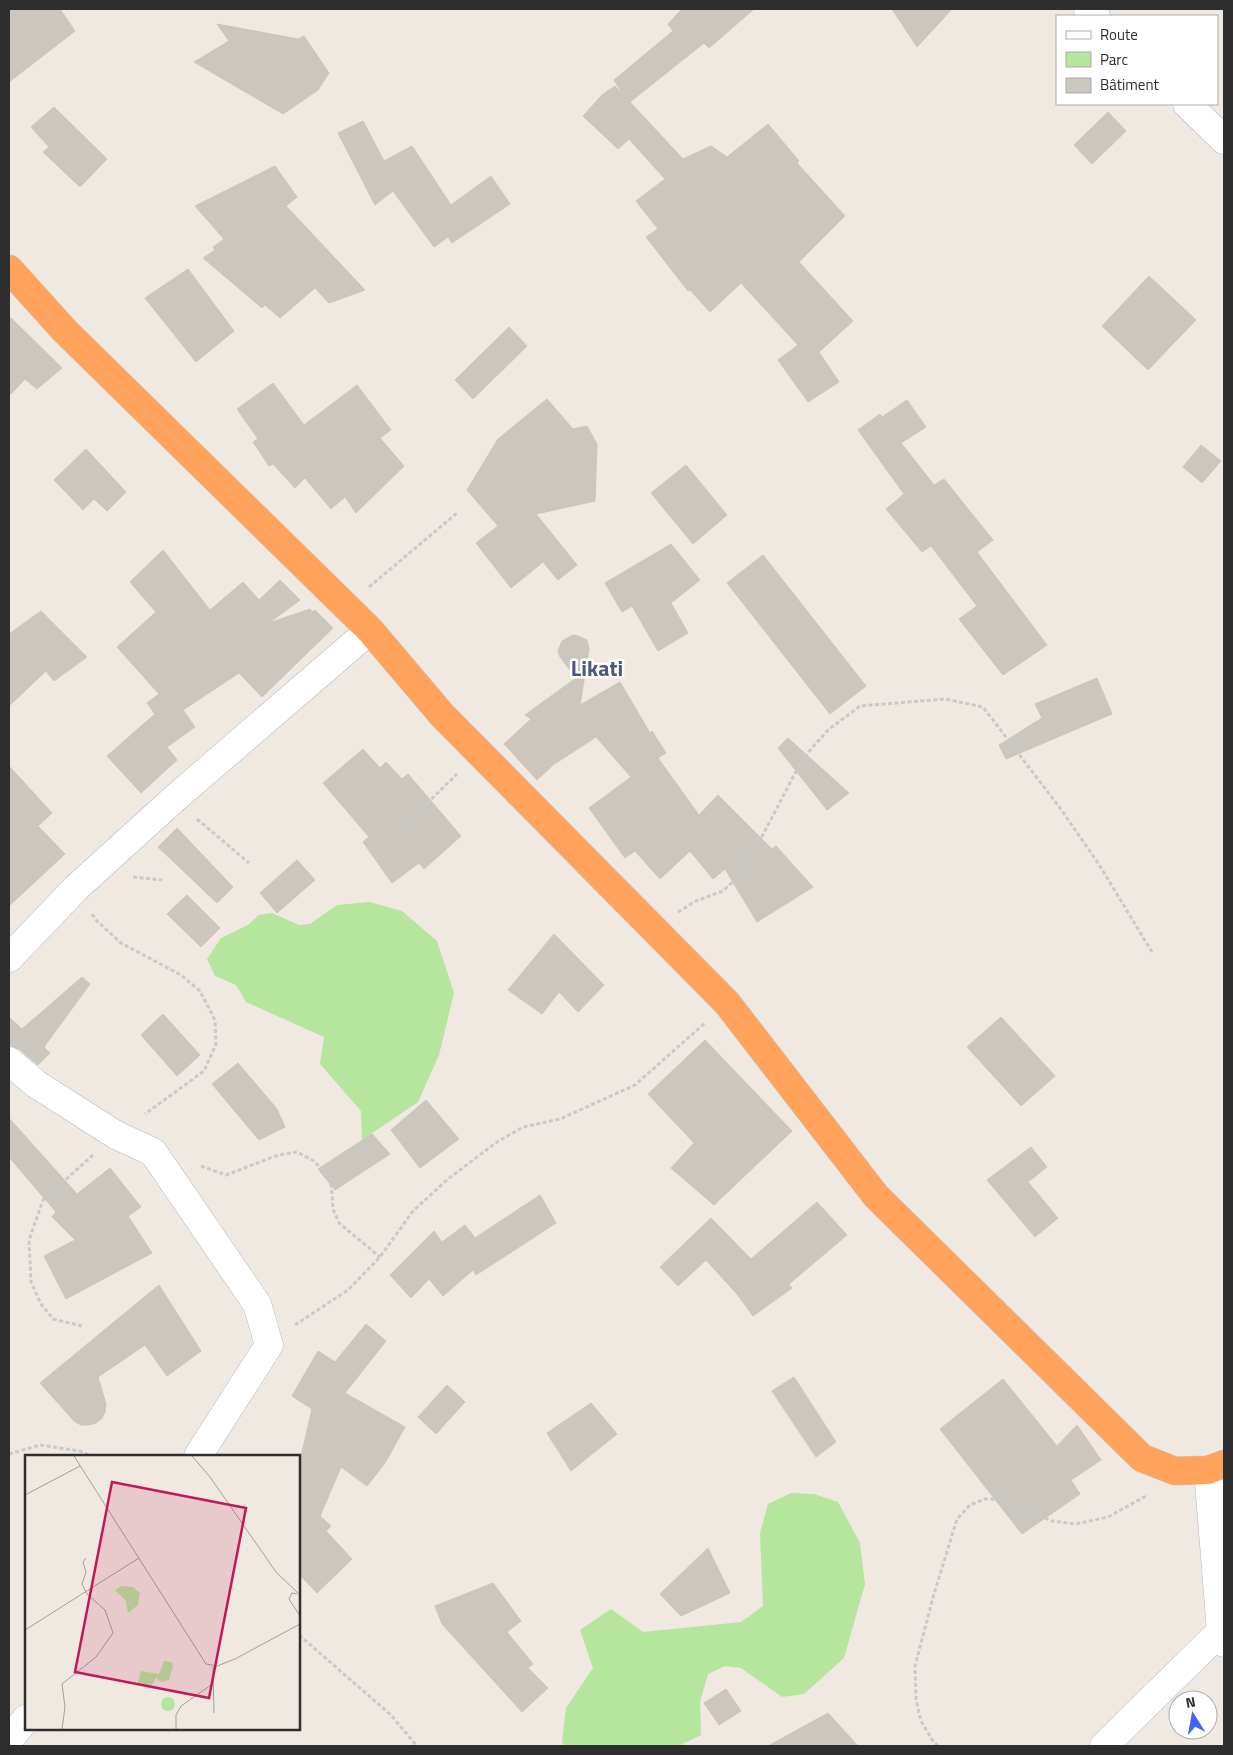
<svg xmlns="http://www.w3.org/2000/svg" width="1233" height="1755" font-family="'Titillium Web',sans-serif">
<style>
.green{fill:#b6e59e}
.building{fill:#cbc7bf;stroke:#cbc5ba}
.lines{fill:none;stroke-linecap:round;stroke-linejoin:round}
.minor-casing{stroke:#b4b7c1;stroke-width:29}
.highway-casing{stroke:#c9c9c9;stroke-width:29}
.path{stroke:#c9c9c9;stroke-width:3;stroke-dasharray:4 2.5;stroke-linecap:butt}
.minor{stroke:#fff;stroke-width:28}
.highway{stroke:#ffa35c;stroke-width:28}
.labels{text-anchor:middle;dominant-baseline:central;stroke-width:5;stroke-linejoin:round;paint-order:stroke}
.town-label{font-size:22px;font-weight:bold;fill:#4d5680;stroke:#fff}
.inset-road{fill:none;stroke:#a29e99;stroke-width:1}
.view{fill:#c2185b;fill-opacity:0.15;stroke:#c2185b;stroke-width:2.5}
.inset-edge{fill:none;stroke:#2e2e2e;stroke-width:2.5}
</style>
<rect width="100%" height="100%" fill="#efe9e1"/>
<path class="green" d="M369 902 402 911 437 941 454 993 439 1055 418 1102 362 1140 361 1111 320 1064 324 1037 246 1002 236 985 215 976 207 959 221 938 248 925 259 915 272 913 299 925 310 924 337 905Z
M791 1493 814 1494 838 1502 860 1543 865 1584 844 1658 804 1694 782 1697 741 1668 725 1666 708 1674 700 1702 701 1735 678 1746H564L562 1742 566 1708 593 1668 580 1630 611 1609 643 1632 741 1622 763 1606 760 1533 768 1504Z"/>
<path class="building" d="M9 9H60L75 31 9 82Z
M682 9H754L709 48 704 43 630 102 683 159 711 146 727 157 768 124 799 161 797 163 845 216 799 262 853 321 819 352 839 382 808 402 778 360 798 345 741 283 710 312 690 290 688 291 646 237 658 229 636 201 665 179 629 139 618 149 583 116 602 95 615 86 624 96 614 80 673 31 668 24Z
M892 9H952L917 47Z
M217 24 298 39 304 36 329 73 318 90 283 114 194 62 229 41Z
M54 107 107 159 80 187 43 152 49 147 31 127Z
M1108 112 1126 131 1092 164 1074 145Z
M363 121 384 161 412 146 451 205 491 176 510 204 452 243 448 237 434 247 393 191 375 205 338 133Z
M275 166 297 197 286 206 365 290 329 303 315 288 280 318 265 305 262 308 203 258 215 250 213 247 224 239 195 206Z
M188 269 234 331 196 362 145 298Z
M1149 276 1196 320 1148 370 1102 326Z
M9 316 62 368 37 389 25 379 9 396Z
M509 327 527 346 473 399 455 380Z
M273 383 304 425 357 385 391 430 380 438 404 466 356 513 345 497 331 509 305 478 295 488 273 464 269 466 253 442 258 439 237 409Z
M547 399 573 429 587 426 597 444 595 501 536 514 577 565 558 580 543 562 511 588 476 543 498 526 467 490 498 439Z
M907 400 926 427 901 443 934 485 944 479 993 540 977 552 1047 645 1003 675 959 619 977 606 931 546 922 552 886 509 904 494 858 430 880 414 882 417Z
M1201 445 1221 461 1202 483 1183 467Z
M86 449 126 492 107 511 94 499 83 510 54 480Z
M686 465 727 515 693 544 651 493Z
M671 544 700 580 671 603 688 633 658 651 632 606 622 612 605 583Z
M163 550 210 610 243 582 259 600 280 580 300 600 269 623 310 609 312 612 315 610 333 628 262 697 239 673 183 710 195 727 167 747 177 760 141 793 107 756 155 714 147 703 159 694 117 647 156 612 130 582Z
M763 555 866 686 830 714 727 583Z
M41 611 87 657 54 681 46 671 9 706V634Z
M573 635 578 636 587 640 589 649 580 705 620 682 650 733 652 731 666 753 658 758 699 815 718 795 772 849 776 846 813 887 757 922 725 869 713 879 690 851 660 879 635 851 625 858 589 808 631 777 596 737 553 765 537 780 504 744 531 719 525 715 576 678 560 657 558 651 562 641Z
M1097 678 1112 714 1006 759 999 745 1042 718 1035 704Z
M788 738 849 793 827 810 778 748Z
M363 749 380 768 386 762 402 779 408 774 461 836 424 869 419 863 392 883 363 842 369 837 323 783Z
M9 766 52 813 38 826 65 854 9 906Z
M177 828 233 887 217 903 158 847Z
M297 860 315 880 277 913 260 893Z
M187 895 220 928 201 947 167 914Z
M554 934 604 985 578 1012 559 992 542 1014 508 990Z
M82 977 90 984 44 1047 50 1053 38 1065 19 1049 9 1046V1017L22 1029Z
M163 1014 200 1055 177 1076 141 1035Z
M1001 1017 1055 1076 1021 1106 967 1047Z
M705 1040 792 1131 714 1205 671 1168 694 1143 648 1094Z
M238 1063 277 1109 285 1127 259 1140 212 1084Z
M426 1100 459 1139 420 1168 391 1130Z
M9 1118 77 1194 110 1168 141 1207 128 1216 152 1253 66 1299 44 1256 75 1240 52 1217 56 1212 9 1157Z
M372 1134 390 1154 335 1190 318 1169Z
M1031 1147 1047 1167 1028 1182 1058 1218 1035 1237 987 1180Z
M540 1195 556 1223 476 1275 473 1270 443 1296 429 1279 411 1298 390 1275 434 1231 442 1242 465 1225 475 1238Z
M817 1202 847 1235 789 1284 792 1288 753 1316 737 1294 706 1260 678 1286 660 1267 711 1218 751 1259Z
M159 1285 201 1351 167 1376 145 1345 98 1377 106 1404 105 1412 102 1418 96 1423 88 1425H81L74 1421 40 1383Z
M366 1324 386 1341 345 1393 405 1427 385 1463 367 1486 341 1467 320 1516 331 1526 326 1531 352 1559 317 1593 299 1574V1465L312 1409 292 1396 318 1351 335 1362Z
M794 1377 836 1442 816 1457 772 1391Z
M1003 1379 1057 1446 1077 1425 1101 1460 1071 1480 1080 1494 1022 1534 940 1429Z
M447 1385 465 1402 436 1434 418 1417Z
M591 1403 617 1434 571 1471 547 1433Z
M708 1548 730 1593 681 1616 660 1594Z
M493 1583 521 1621 507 1632 533 1664 528 1668 548 1688 522 1712 442 1624 435 1606Z
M726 1689 741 1711 719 1725 704 1703Z
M828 1713 858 1746H768Z"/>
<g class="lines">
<g class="minor-casing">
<path id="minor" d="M1088 9 1096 16
M1187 104 1224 140
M9 958 76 888 174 799 370 630
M9 1061 36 1084 116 1135 153 1152 257 1304 269 1345 198 1456
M1208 1470 1221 1631 1224 1643
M9 1740 26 1719
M1104 1746 1221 1631"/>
</g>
<g class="highway-casing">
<path id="highway" d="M9 269 65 331 370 630 442 715 727 1003 876 1196 1142 1458 1175 1471 1208 1470 1224 1464"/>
</g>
<path class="path" d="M369 587 457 513
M197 819 249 863
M399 831 457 774
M133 877 162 880
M678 912 696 901 723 891 744 871 803 758 828 730 860 706 945 699 983 707 1060 808 1098 863 1152 952
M92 914 97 921 121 943 181 975 200 991 215 1020 216 1044 204 1071 145 1114
M201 1166 226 1175 278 1155 297 1152 314 1161 330 1179 332 1193 333 1209 339 1223 380 1257
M295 1325 348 1290 380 1257 413 1211 448 1179 497 1142 523 1127 560 1119 635 1085 705 1023
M82 1326 53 1319 41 1304 31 1282 29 1240 43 1200 93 1155
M9 1454 40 1445 80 1451 91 1456
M299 1635 391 1715 417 1746
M938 1746 933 1741 921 1721 916 1700 915 1666 934 1594 957 1519 970 1505 985 1499H1004L1052 1521 1076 1524 1108 1517 1148 1495"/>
<use href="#minor" class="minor"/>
<use href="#highway" class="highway"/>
</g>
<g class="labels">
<g class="town-label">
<text x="597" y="668">Likati</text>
</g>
</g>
<g transform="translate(25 1455)">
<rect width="275" height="275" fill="#efe9e1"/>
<path d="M96 131 108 132 115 138 113 150 103 158 101 146 90 135ZM139 206 147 207 148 212 144 225 136 227 131 223 127 230H112L116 216 134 219ZM136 249a7 7 0 1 1 14 0a7 7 0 1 1-14 0Z" fill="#b6e59e"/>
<path class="inset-road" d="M49 1 181 209 192 211 210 204 275 169M167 1 185 22 251 117 275 140M0 40 55 11M272 139 267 138 264 144 275 161M0 175 114 103M188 212 189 258M37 274 40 252 37 229 71 202 88 178 80 155 62 139 57 129 61 117 58 107 61 103M151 274V260L156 251 186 230"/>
<path class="view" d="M87 27 221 53 184 243 50 217Z"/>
<rect width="275" height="275" class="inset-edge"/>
</g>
<rect width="1233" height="1755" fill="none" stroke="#2e2e2e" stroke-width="20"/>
<rect x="1056" y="15" width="162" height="90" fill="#ffffff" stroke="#ababab"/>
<rect x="1066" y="31" width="25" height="8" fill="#ffffff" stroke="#ababab"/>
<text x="1100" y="40" font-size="15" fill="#2e2e2e">Route</text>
<rect x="1066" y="52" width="25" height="15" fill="#b6e59e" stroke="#ababab"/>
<text x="1100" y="65" font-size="15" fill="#2e2e2e">Parc</text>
<rect x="1066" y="78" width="25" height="15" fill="#cbc7bf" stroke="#ababab"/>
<text x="1100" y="90" font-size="15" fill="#2e2e2e">Bâtiment</text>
<g transform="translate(1193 1715) rotate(349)"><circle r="24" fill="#ffffff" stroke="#ababab"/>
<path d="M0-4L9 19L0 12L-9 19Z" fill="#4264fb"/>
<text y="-8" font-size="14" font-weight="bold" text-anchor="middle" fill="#2e2e2e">N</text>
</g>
</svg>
